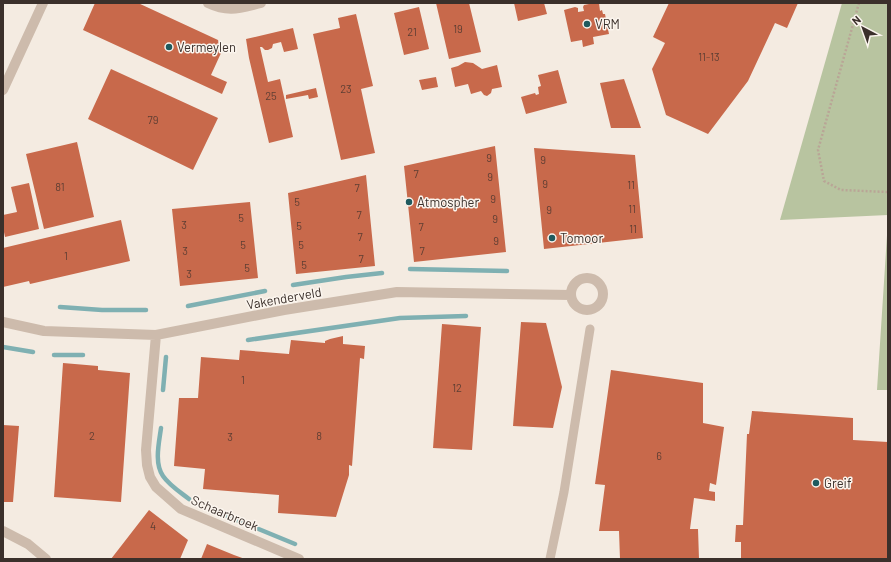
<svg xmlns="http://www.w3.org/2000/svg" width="891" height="562" font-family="Barlow,sans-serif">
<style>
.green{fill:#b8c4a0}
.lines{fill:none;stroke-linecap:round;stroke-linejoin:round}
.stream{stroke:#7fb0b2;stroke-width:4.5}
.building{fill:#c8694b}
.path{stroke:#b9a596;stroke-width:2.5;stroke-dasharray:2 2;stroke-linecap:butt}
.lane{stroke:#cdbbac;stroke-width:9}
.street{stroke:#cdbbac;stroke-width:10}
.poi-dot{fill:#1f5a5e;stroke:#fbf5ee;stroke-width:1.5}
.labels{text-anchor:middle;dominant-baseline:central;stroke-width:3;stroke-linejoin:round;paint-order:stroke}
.number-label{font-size:11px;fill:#5e3e33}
.poi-label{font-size:13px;fill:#3b302b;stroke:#fbf5ee;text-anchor:start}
.street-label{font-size:13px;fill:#3b302b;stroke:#fbf5ee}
</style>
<rect width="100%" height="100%" fill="#f4ebe1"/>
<path class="green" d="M842 3H888V215L780 220Z
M888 220V390H877Z"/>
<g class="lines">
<path class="stream" d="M410 269 507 271
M293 285 346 277 382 273
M188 306 265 291
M60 307 102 310H146
M248 340 400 318 466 316
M3 347 33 352
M54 355H83
M163 390 166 357
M161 428C159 443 154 463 163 476 169 485 180 492 189 499
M222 514 295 544"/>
</g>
<path class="building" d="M95 3H138L218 40 221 53 211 75 227 82 222 94 83 30Z
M436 3H469L481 52 449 59Z
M514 3H544L547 14 518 21Z
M594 3H599L600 11 602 10 603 14H605L609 34 593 37 594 44 583 47 582 40 571 42 564 10 575 7 578 8V12L584 11 583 7 584 5Z
M669 3H798L787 28 775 23 748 81 708 134 666 115 652 69 665 43 653 37Z
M419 7 429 49 404 55 394 13Z
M356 14 373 86 361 89 375 153 341 160 313 34 340 28 338 18Z
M293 28 298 49 284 52 281 42 273 44 272 48 268 50H265L262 47H260L268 82 280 79 293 137 269 143 249 58 246 39Z
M465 62 473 63 482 69 497 65 502 87 492 89 491 93 487 96 484 95 481 91 471 94 468 84 455 87 451 68 458 66Z
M111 69 218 118 193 170 88 119Z
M558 70 567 103 526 114 521 97 535 93 536 95 539 94 538 87 541 86 538 75Z
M436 77 438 87 422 90 419 80Z
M624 79 641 128H611L600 83Z
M316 88 318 97 309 99 308 95 286 99V95Z
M77 142 94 217 44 229 26 154Z
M495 146 506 252 414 262 404 166Z
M534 148 635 155 643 238 544 249Z
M366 175 375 266 296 274 288 193Z
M29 183 39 229 5 237 3 227V215L17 212 11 187Z
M250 202 258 278 180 286 172 209Z
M121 220 130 261 30 284 29 281 3 287V248Z
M521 322 546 323 562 387 553 428 513 426Z
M442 324 481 327 472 450 433 448Z
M343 336V344L365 346 364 359 360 358 352 466 349 465V475L336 517 278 513 279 495 203 489 205 469 174 466 179 398H198L201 357 239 360 240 350 289 354 291 340 325 343V341L330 339Z
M63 363 98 366V370L130 373 121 502 54 497Z
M611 370 703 383V423L724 427 716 485 710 483 709 491 715 492V501L694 498 690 529H698L699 559H620L619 531H599L605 485 595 484Z
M752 411 853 418V440L888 442V559H741V542H735L736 525H743L747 434H749Z
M3 425 19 426 13 502H3Z
M149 510 188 540 180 559H111Z
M207 544 234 555 245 559H201Z"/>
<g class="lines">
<path class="path" d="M859 3 818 150 824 181 841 190 888 192"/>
<path class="lane" d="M550 559 564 492 590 329"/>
<path class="street" d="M208 3C229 13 240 8 261 3
M3 90 43 3
M571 294a16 16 0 1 1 32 0a16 16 0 1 1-32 0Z
M3 322 44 331 156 335 284 310 397 292 571 295
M156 335 146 450 147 465 150 477 156 487 181 509 299 559
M3 531 28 544 46 559"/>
</g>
<g class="poi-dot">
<circle cx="587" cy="24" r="4"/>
<circle cx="169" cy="47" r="4"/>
<circle cx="409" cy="202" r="4"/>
<circle cx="552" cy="238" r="4"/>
<circle cx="816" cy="483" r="4"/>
</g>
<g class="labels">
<g class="number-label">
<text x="458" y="28">19</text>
<text x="412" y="31">21</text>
<text x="709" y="56">11-13</text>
<text x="346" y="88">23</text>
<text x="271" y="95">25</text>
<text x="153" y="119">79</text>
<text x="489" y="157">9</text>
<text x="543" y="159">9</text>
<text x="416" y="173">7</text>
<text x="490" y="176">9</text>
<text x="545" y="183">9</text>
<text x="631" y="184">11</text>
<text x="60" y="186">81</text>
<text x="357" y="187">7</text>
<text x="493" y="198">9</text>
<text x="297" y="201">5</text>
<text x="632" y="208">11</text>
<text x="549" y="209">9</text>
<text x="359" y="214">7</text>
<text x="241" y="217">5</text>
<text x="495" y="218">9</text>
<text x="184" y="224">3</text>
<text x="299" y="225">5</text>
<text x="421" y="226">7</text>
<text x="633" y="228">11</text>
<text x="360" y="236">7</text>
<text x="496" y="240">9</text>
<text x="243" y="244">5</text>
<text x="301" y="244">5</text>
<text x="185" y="250">3</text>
<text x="422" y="250">7</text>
<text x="66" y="255">1</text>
<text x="361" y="258">7</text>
<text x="304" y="264">5</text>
<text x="247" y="267">5</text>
<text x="189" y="273">3</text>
<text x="243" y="379">1</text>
<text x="457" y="387">12</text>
<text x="92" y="435">2</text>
<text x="319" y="435">8</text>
<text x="230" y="436">3</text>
<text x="659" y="455">6</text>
<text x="153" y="525">4</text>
</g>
<g class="poi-label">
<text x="595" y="24">VRM</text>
<text x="177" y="47">Vermeylen</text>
<text x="417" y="202">Atmospher</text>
<text x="560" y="238">Tomoor</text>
<text x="824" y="483">Greif</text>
</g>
<g class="street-label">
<text transform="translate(284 298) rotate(-10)">Vakenderveld</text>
<text transform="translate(225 513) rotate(23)">Schaarbroek</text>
</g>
</g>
<rect width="891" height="562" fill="none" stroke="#3b302b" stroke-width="8"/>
<g transform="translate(863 28) rotate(319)" stroke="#fbf5ee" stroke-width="3" paint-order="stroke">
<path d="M0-3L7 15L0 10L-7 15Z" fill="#3b302b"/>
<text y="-6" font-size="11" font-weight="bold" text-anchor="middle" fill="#3b302b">N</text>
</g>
</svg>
